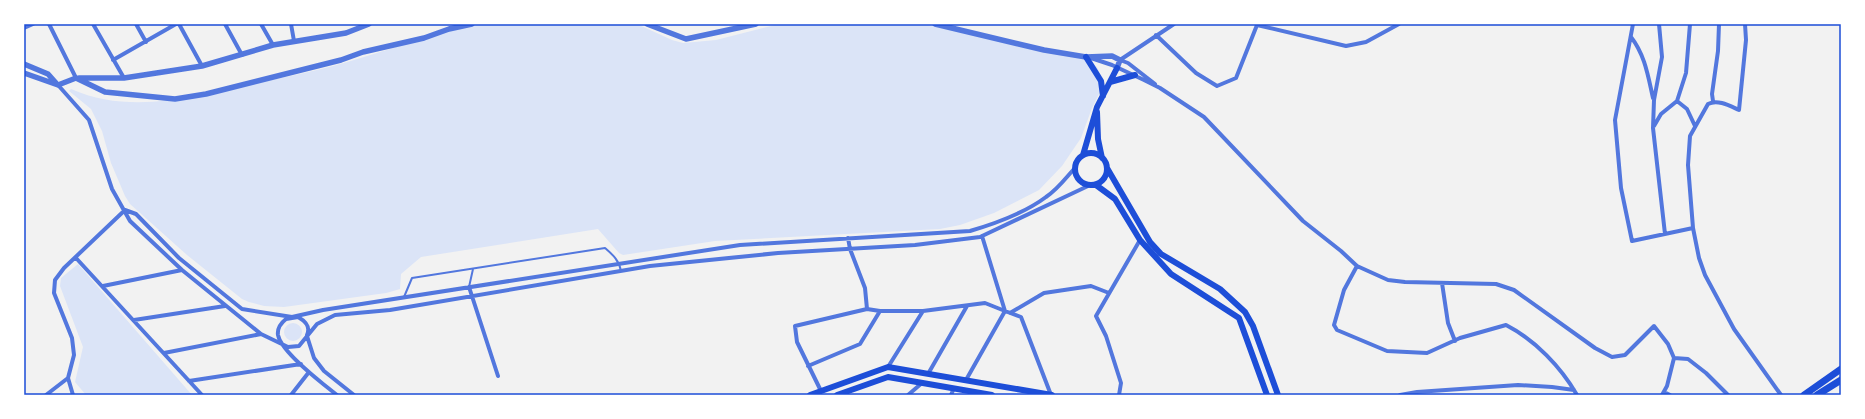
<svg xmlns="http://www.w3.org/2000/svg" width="1865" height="419" font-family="'Zilla Slab',serif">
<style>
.green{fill:#dbe4f7}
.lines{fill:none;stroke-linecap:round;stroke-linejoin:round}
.service{stroke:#5277de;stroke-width:2}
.minor{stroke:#5277de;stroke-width:4}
.tertiary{stroke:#5277de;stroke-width:5.5}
.secondary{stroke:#1d4ed8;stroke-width:6}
.primary{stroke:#1d4ed8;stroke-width:7}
.neatline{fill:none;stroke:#1d4ed8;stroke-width:1.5}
</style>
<rect width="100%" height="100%" fill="#f2f2f2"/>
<path class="green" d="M473 24H637L672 40 683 43 716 40 775 25 923 24 1088 59 1097 67 1101 76 1100 92 1092 108 1081 138 1062 166 1039 190 994 213 960 225 940 229 715 241 623 255 619 253 598 229 421 257 401 274 400 289 386 293 284 307 264 306 249 302 242 299 187 255 130 204 125 196 111 163 102 131 91 109 69 91 71 89C130 115 193 97 253 84 280 78 307 73 333 66 380 53 426 36 473 24Z
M78 264 192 395H86L75 382 83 347 60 286 61 278Z
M284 332a9 9 0 1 1 18 0a9 9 0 1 1-18 0Z"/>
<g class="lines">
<path class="service" d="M469 287 473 269
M404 297 412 278 605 248C613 255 619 260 621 271"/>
<path class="minor" d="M49 24 76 78
M93 24 124 78
M136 24 146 42
M179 24 202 66
M225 24 242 55
M261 24 273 45
M291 24 294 41
M1633 24 1615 120 1621 188 1632 241 1693 228
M1659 24 1662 57 1654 100 1653 128 1665 234
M1745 24 1746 40 1739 110C1730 106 1718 99 1708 104L1690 136 1688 165 1693 228 1699 258 1705 275 1734 329 1781 395
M24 28 33 24
M1156 35 1196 73 1217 86 1236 78 1257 25 1346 46 1366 42 1399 24
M1631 37C1645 55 1648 76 1653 98
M1091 58 1112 65 1144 80 1160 88 1204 117 1303 221 1341 251 1357 266 1388 280 1405 282 1496 284 1514 290 1595 348 1612 357 1625 355 1654 326 1668 344 1674 358 1667 386 1662 395
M113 60 176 24
M1120 60 1174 24
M1120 60 1128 63 1155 84
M58 85 89 120 112 189 130 221 182 270 261 334 288 347 299 346 317 324 335 315 390 310 650 266 778 253 915 245 980 237 1088 186
M1677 101 1686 73 1690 24
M1713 101 1712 94 1718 51 1719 24
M1654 126 1661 114 1677 101 1687 109 1695 126
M125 210 136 214 179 258 242 309 292 317 323 310 740 245 970 231C994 224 1026 212 1046 197 1057 190 1065 179 1074 169
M982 236 1005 311 1021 317 1051 395
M848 238 850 249 865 288 867 309
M76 258 202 395
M1357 266 1344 290 1334 325 1337 330 1387 351 1427 353 1460 338 1506 325C1535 340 1561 367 1577 395
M1442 283 1448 323 1455 341
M103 286 182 270
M469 287 498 376
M1010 313 1044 293 1091 286 1109 293
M134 320 225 306
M307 335C311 326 305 321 298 317L286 319C281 323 277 328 278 335 281 352 323 384 337 395
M307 336 314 358 324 371 354 395
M164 353 261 334
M1674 358 1688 359 1706 373 1728 395
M808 366 860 344 880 311
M888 367 923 311
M928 374 967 306
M68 378 73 395
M189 381 301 364
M821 391 797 342 795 326 867 309 880 311H923L985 303 1005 311 966 380
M1664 392 1670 395
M46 395 68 378 74 355 72 338 54 293 55 280 64 268 125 210
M291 395 309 372
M908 395 922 383
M951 395 954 388
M1119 395 1121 383 1106 336 1096 316 1140 240
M1400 395 1417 392 1518 385 1552 387 1574 390"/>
<path class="tertiary" d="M647 24 686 39 756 24
M935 24 1044 50 1086 57 1112 56 1120 60 1117 68
M24 64 48 74 56 83
M24 73 58 85 76 78 105 92 175 99 206 94 341 60 363 52 424 38 449 29 472 24
M79 78H124L202 66 273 45 346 33 369 24"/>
<path class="secondary" d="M1086 57 1101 81 1103 96
M1110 82 1135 75
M1097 112 1098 139 1102 158
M1075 169a16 16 0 1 1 32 0a16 16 0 1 1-32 0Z
M1083 155 1097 107 1117 68
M1107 168 1150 242 1161 254 1220 289 1245 312 1253 326 1278 395
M1096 185 1115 199 1140 240 1171 274 1239 318 1267 395
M810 395 888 367 1052 395
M837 395 888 377 992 395"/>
<path class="primary" d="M1804 395 1841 369
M1817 395 1841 380"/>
</g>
<rect width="1865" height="419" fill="none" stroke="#ffffff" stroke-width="50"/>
<rect x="25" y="25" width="1815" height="369" class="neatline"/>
</svg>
